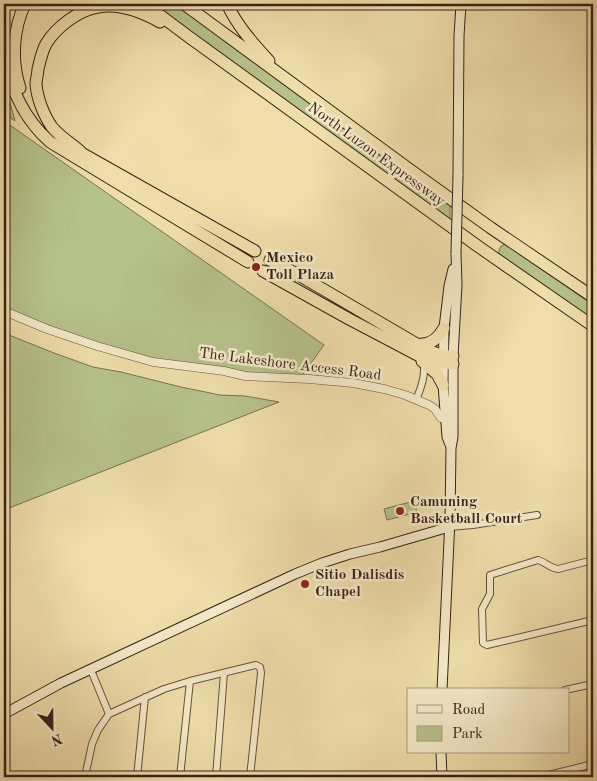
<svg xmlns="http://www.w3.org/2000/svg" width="597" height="781" font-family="'Old Standard TT',serif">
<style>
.green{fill:#b6c28b;stroke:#777252}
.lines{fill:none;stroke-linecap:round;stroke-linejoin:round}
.minor-casing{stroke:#66503d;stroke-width:8}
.tertiary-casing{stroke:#66503d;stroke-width:9}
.secondary-casing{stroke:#382119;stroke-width:11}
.motorway-casing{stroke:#382119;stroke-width:13}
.minor{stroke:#f5eac8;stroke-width:6}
.tertiary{stroke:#f5eac8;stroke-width:8}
.secondary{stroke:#f5eac8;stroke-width:9}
.motorway{stroke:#efdeaa;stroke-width:11}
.secondary-bridge-casing{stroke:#382119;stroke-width:11;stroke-linecap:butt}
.secondary-bridge{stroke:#f5eac8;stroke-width:9}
.poi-dot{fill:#8f2418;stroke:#f5eac8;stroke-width:2}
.labels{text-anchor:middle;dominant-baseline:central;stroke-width:5;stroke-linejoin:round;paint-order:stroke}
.street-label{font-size:15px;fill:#382119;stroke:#f5eac8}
.poi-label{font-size:15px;font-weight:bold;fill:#382119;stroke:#f5eac8;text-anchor:start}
</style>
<rect width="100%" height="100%" fill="#efdeaa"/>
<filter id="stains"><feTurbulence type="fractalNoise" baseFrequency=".004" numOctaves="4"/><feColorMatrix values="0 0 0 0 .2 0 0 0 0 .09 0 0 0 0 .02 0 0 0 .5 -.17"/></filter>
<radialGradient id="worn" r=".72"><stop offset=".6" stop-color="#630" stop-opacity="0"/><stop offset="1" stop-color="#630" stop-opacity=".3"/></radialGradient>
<path class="green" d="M151 4H177L307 100 450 203V222Z
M4 80 5 84 15 121 4 113Z
M4 121 324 345 301 377 257 376 150 358 111 348 20 315 4 306Z
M506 244 508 245 593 305V321L499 254V250L501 246Z
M4 333 54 353 93 367 121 372 181 387 220 395 245 396 279 402 4 510Z
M414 501 417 512 387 520 384 509Z"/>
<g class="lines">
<g class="minor-casing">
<path id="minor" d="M416 400C421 388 425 377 424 364
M449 527 473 525 537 515
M593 560 558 569C550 568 545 562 538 560L490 575V594L482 609 483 643 487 645 593 620
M91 670 109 714
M565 690 593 684
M85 777 92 744 98 730 109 714 164 689 190 681 256 665 260 667 261 673 250 777
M137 777 145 697
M180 777 190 681
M216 777 224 673
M540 777 593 764"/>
</g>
<g class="tertiary-casing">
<path id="tertiary" d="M4 311 47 329 97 346 153 362 224 371 245 376 309 379 353 383 384 389 405 395 429 405 435 409 441 418 450 419"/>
</g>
<g class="secondary-casing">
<path id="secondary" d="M458 176 459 36 461 4
M451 447 447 437 443 385 444 328 449 286 453 269
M442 690 450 519 451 448 453 437V356L457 285 456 253
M4 714 61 683 295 574 322 563 350 554 380 547 449 527
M441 752 442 777"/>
</g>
<g class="motorway-casing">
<path id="motorway" d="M145 4 189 37 479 247 593 326
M184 4 413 172 491 228 593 297
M227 4C238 27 252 42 269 61
M4 51C9 86 23 118 50 142L248 262
M20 88C11 61 13 29 25 4
M76 150 255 251
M81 152C72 144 60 137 52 127 44 116 37 98 36 84 36 79 38 74 38 69 40 61 42 51 46 44 56 27 79 10 98 7 120 3 142 12 160 22
M270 260 297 274 427 350 444 356H453
M263 271 349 319 427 360C436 363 444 362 453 364
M417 344C430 346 438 339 444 328
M422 361 437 374 443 385"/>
</g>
<use href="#minor" class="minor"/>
<use href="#tertiary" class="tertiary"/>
<use href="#secondary" class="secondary"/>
<use href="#motorway" class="motorway"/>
<g class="secondary-bridge-casing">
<path id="secondary-bridge" d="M456 253 458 176"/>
</g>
<use href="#secondary-bridge" class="secondary-bridge"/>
</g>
<g class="poi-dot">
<circle cx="256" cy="267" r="5"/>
<circle cx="400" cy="511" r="5"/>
<circle cx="305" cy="584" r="5"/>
</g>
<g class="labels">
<g class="street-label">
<text transform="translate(376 155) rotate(36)">North Luzon Expressway</text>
<text transform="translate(290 365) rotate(7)">The Lakeshore Access Road</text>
</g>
<g class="poi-label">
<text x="266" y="258">Mexico<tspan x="266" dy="17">Toll Plaza</tspan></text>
<text x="410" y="502">Camuning<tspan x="410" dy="17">Basketball Court</tspan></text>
<text x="315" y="575">Sitio Dalisdis<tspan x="315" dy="17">Chapel</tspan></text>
</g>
</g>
<rect width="597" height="781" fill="none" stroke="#efdeaa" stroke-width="20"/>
<rect x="5" y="5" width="587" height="771" fill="none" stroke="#382119" stroke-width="2.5"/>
<rect x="10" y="10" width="577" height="761" fill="none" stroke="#382119"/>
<rect x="407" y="688" width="162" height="65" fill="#f5eac8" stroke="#a99a82"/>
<rect x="417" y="705" width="25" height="8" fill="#f5eac8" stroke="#a99a82"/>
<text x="452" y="714" font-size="15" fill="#382119">Road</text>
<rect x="417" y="726" width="25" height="15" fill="#b6c28b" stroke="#a99a82"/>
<text x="452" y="738" font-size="15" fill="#382119">Park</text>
<g transform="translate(52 728) rotate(158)" stroke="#f5eac8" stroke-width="4" paint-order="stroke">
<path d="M0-4L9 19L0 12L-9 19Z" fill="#382119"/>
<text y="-8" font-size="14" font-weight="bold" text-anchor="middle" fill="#382119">N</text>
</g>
<rect width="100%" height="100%" filter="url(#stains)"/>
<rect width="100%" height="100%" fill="url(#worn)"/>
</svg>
